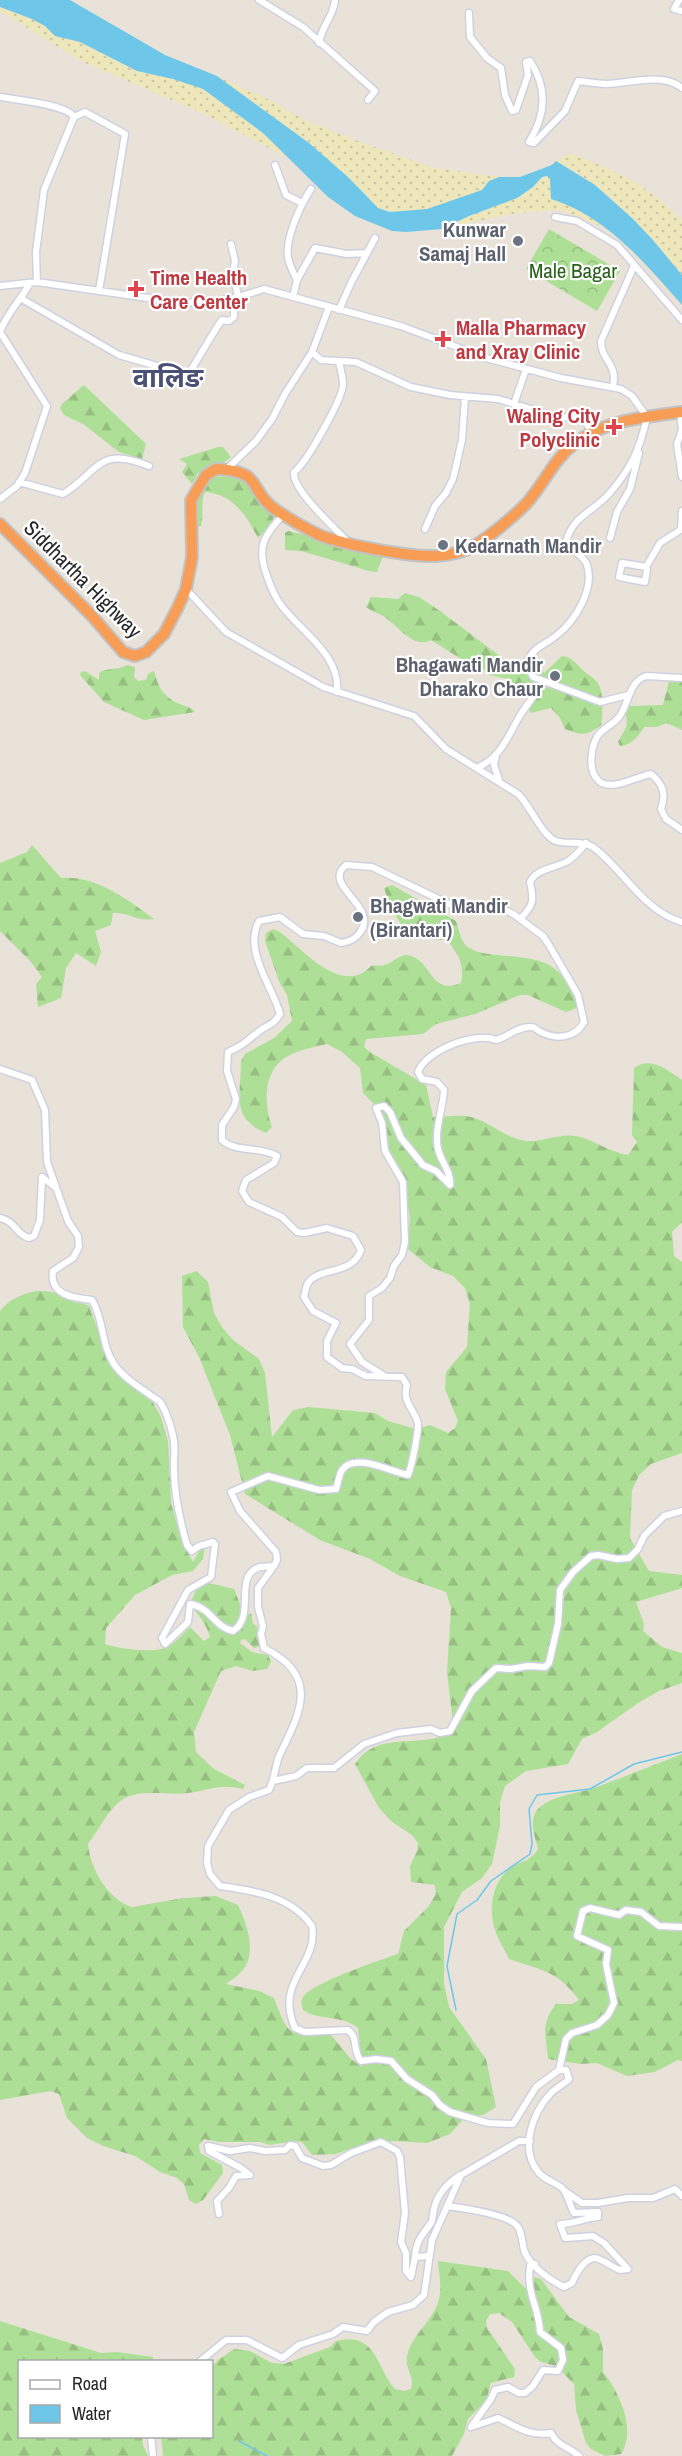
<svg xmlns="http://www.w3.org/2000/svg" width="682" height="2456" font-family="'Archivo Narrow','Noto Sans Devanagari',sans-serif">
<style>
.forest{fill:url(#forest-firs)}
.sand{fill:url(#sand-dots)}
.park{fill:url(#park-crowns)}
.water{fill:#6ec7e9}
.lines{fill:none;stroke-linecap:round;stroke-linejoin:round}
.stream{stroke:#6ec7e9;stroke-width:1.5}
.street-casing{stroke:#ced1e0;stroke-width:9}
.highway-casing{stroke:#c3c3c3;stroke-width:14}
.street{stroke:#fff;stroke-width:6}
.highway{stroke:#f89d55;stroke-width:10}
.worship-dot{fill:#6b7280;stroke:#fff;stroke-width:2}
.health-dot{fill:#e0444e;stroke:#fff;stroke-width:2}
.labels{text-anchor:middle;dominant-baseline:central;stroke-width:4.5;stroke-linejoin:round;paint-order:stroke}
.worship-label{font-size:21px;font-weight:bold;fill:#5b616d;stroke:#fff;text-anchor:end}
.park-label{font-size:21px;fill:#29601b;stroke:#fff}
.health-label{font-size:21px;font-weight:bold;fill:#be3a42;stroke:#fff;text-anchor:start}
.street-label{font-size:21px;fill:#272727;stroke:#fff}
.district-label{font-size:27px;font-weight:bold;fill:#4a5175;stroke:#fff}
</style>
<defs>
<pattern id="forest-firs" width="22" height="20" patternUnits="userSpaceOnUse" patternTransform="scale(1.5)"><rect width="22" height="20" fill="#aedf96"/><path d="M5 1l3.5 6h-7zM16 11l3.5 6h-7z" fill="#96bf81"/></pattern>
<pattern id="sand-dots" width="8" height="8" patternUnits="userSpaceOnUse" patternTransform="scale(1.5)"><rect width="8" height="8" fill="#eee7bc"/><path d="M2 2h.1M6 6h.1" fill="none" stroke="#ccc6a2" stroke-width="1.8" stroke-linecap="round"/></pattern>
<pattern id="park-crowns" width="20" height="18" patternUnits="userSpaceOnUse" patternTransform="scale(1.5)"><rect width="20" height="18" fill="#aedf96"/><path d="M2 6a3 3 0 1 1 6 0M12 15a3 3 0 1 1 6 0" fill="none" stroke="#96bf81"/></pattern>
</defs>
<rect width="100%" height="100%" fill="#e9e2d9"/>
<path class="forest" d="M84 385 146 444 142 459 119 452 83 424 64 415 60 408 62 404Z
M218 447H223L231 457 222 464 198 473 192 484 182 472 187 464 179 459Z
M232 476 248 482 275 513 271 525 258 538C246 515 233 494 205 492 200 502 204 515 201 526L193 528 195 495 211 477Z
M288 531 384 553 377 572 369 571 301 551 285 550V533Z
M405 593 419 597 440 611 521 672 524 657C536 658 539 662 544 673L562 656C572 657 575 663 582 669 586 674 593 677 597 682 604 690 603 714 601 725 587 736 581 736 565 729L560 718 551 708 531 713 525 703 529 695 510 688 508 679 489 675 477 663 461 659 431 640C413 650 397 624 383 616 378 613 371 611 366 607L371 597 398 599Z
M127 665 135 667 134 677 138 681 146 680 148 674 154 671C158 686 162 695 177 703 184 706 190 706 195 712L144 720 104 702 80 675 81 672 85 671 99 680V673C106 667 118 671 127 665Z
M669 681H682V730L667 723 656 727H644C640 735 630 746 620 746L618 742C626 726 629 730 625 709L627 706 663 705Z
M32 845 61 878C95 875 127 899 154 919 136 922 130 912 113 913L111 925 95 931 101 952 96 966 76 953 66 968 61 998 38 1007 36 984 42 977 31 962 0 931V863L27 852Z
M392 885 456 921C458 927 460 937 464 943 476 961 527 951 551 966 565 975 574 992 582 1006L566 1012 528 995H520L475 1014 436 1024 423 1034 366 1039 364 1047 370 1052 426 1085 433 1117C444 1117 456 1115 466 1116 488 1119 503 1138 526 1141 543 1142 559 1133 576 1136 595 1140 609 1152 628 1155L637 1142 632 1135 634 1068C651 1056 667 1070 682 1080V1222L672 1232 674 1256 682 1262V1453L651 1464 639 1475 632 1490 630 1538 649 1571 682 1575V1588L636 1602 644 1624 643 1631 662 1647 682 1653V1683L659 1691 638 1703 597 1732 582 1739 568 1764 526 1771 505 1786 500 1802V1826L492 1864 482 1878 462 1892 444 1927V1983L449 2007 486 2059 496 2107 483 2115 466 2116 450 2134 427 2143 394 2141 358 2146 336 2154 312 2155 302 2142 294 2141 270 2145 260 2142H219L204 2139 199 2145 200 2153 222 2165 223 2173 203 2200 196 2204 189 2200 184 2184 177 2178 160 2172 135 2156 103 2146 87 2138 67 2118 59 2094 51 2091 0 2100V1311C13 1295 37 1286 58 1294 62 1295 66 1299 71 1301 77 1304 83 1302 89 1306L111 1366 151 1399 161 1417 168 1441 171 1503 182 1542 193 1562 201 1548 205 1546 203 1559 193 1571 172 1575 135 1595 106 1628 105 1644C119 1649 156 1654 169 1646 177 1641 184 1633 190 1627L204 1641 210 1637C206 1623 199 1616 190 1604L197 1587 209 1583 234 1589 240 1604 242 1624 246 1623 247 1615 251 1613 253 1624 257 1626 260 1646 254 1648 245 1639 241 1640 240 1643 252 1652 268 1655 271 1662 267 1669 253 1671 236 1666 221 1671 194 1732 196 1752 214 1769 245 1785 243 1789C221 1783 209 1790 188 1793 168 1796 136 1787 119 1802 107 1812 98 1831 88 1844 90 1868 108 1900 132 1907L183 1898 216 1896 238 1905C247 1924 258 1954 241 1972 237 1977 230 1980 226 1984L259 1991 274 1998C289 2038 288 2035 331 2035L351 2059 362 2067 358 2028C343 2015 320 2021 303 2010 302 2005 300 2002 303 1997 312 1983 380 1960 398 1954L404 1931 428 1907 436 1894 435 1885 411 1882 410 1866 417 1851 418 1843 413 1836 391 1821 379 1808 355 1764C374 1736 402 1744 431 1739 439 1738 446 1733 454 1731L447 1672 451 1608 446 1592 400 1576 370 1559 320 1540 245 1494 230 1435 199 1357 183 1327 182 1276 197 1271 208 1282 214 1313 222 1327 233 1340 259 1359 265 1373 272 1437 293 1410 309 1407 375 1413 388 1421 416 1429 430 1425 448 1433 455 1428 458 1421 445 1389 446 1372 467 1347 470 1304 465 1288 453 1276 430 1267 408 1249 410 1216 404 1190 391 1158 380 1110 363 1093 360 1068 342 1052 327 1044C315 1047 301 1049 290 1055 263 1068 263 1102 272 1127L266 1133C230 1118 241 1095 241 1061L245 1054 274 1038 292 1021 287 995 279 981 265 941 266 933 273 929 280 932C303 950 343 997 371 966 375 965 381 966 385 965 395 962 401 952 411 956 432 962 431 996 461 983 465 966 458 952 447 940 437 939 422 940 413 936 400 929 388 901 384 888Z
M682 1754V2061L678 2060 655 2072 627 2076 597 2063 580 2064 548 2059C546 2034 540 2025 556 2004H572L579 2000C558 1971 541 1970 509 1959 505 1950 498 1940 495 1930 488 1908 492 1880 512 1867 522 1861 532 1860 538 1849 535 1837 528 1820 538 1809 552 1795 576 1794 594 1788 624 1777 653 1765 682 1754Z
M438 2261 508 2271 525 2288 532 2285 534 2277 541 2279 569 2317 599 2334 603 2349V2372C619 2392 637 2429 621 2454L605 2456 591 2449 586 2443 576 2410 574 2384 556 2366 541 2362 535 2357 512 2322 499 2313 490 2314 486 2321 487 2328 515 2369 514 2377 491 2383 486 2401 468 2419 464 2434 452 2456H163L161 2436H212V2367L218 2360 234 2349 250 2351 272 2363 284 2364 330 2347 336 2341C377 2331 376 2368 395 2389L404 2391 411 2389C415 2377 405 2369 407 2357 411 2334 434 2321 439 2299 442 2287 439 2274 438 2261Z
M0 2321 101 2353 117 2352 153 2357V2361L20 2362V2436L142 2437 143 2445 148 2456H0Z"/>
<path class="sand" d="M0 7 32 19 45 26 55 36 80 42 137 71 173 78 203 89 263 133 288 158 206 115 81 61 0 11Z
M217 76 267 99 309 122 360 142 435 168 499 177 489 181 482 190 427 209 398 212 378 208 348 177 309 143Z
M570 153C616 171 647 184 682 220V275C645 231 608 187 556 161Z
M547 175 550 179 551 199 573 206 606 228 559 210 517 213 445 228 469 216 517 198Z"/>
<path class="park" d="M549 229 620 271 597 311 526 269Z"/>
<path class="water" d="M0 0H70L165 55 217 76 309 143 348 177 378 208 390 212 427 209 482 190 489 181 499 177H520L552 165 556 161 595 185 633 219 652 239 682 275V305C645 263 606 216 551 199L550 179 547 176 542 177 533 187 517 198 469 216 442 229 406 232 392 231 355 216 328 197 263 133 203 89 173 79 137 71 80 42 55 36 45 26 32 19 0 7Z"/>
<g class="lines">
<path class="stream" d="M456 2010 447 1966 457 1914 477 1900 491 1881 530 1854 532 1844 529 1809 537 1795 590 1789 634 1764 682 1752
M239 2441 267 2456"/>
<g class="street-casing">
<path id="street" d="M259 0 303 27 375 91 368 100
M679 0 674 9 682 11
M469 13 470 37 487 58 501 68 505 95 512 111 516 110 528 75 526 62 530 61C548 88 546 115 529 142L534 143 565 111 578 81C588 82 598 84 607 84 629 83 664 72 682 88
M319 43C322 24 333 19 335 0
M0 97C16 100 66 104 74 117L44 190 36 252 37 282
M74 117 85 112 125 134 99 291
M275 165 286 195 302 203
M555 217 577 221 617 245 682 320
M231 244 235 261 233 273 238 296
M297 280C293 272 289 265 288 257 285 238 301 204 311 189
M0 286 37 282 183 303 232 299 264 289 401 326 486 358 561 378 621 389 632 396 647 417C640 449 631 469 608 495 591 513 573 516 566 542 572 552 584 555 587 565 595 589 575 621 557 635 545 645 533 647 527 662L533 677 600 702 628 695
M293 297 297 280 315 248 347 254 367 253
M22 299 119 355 188 375 217 327 222 320 229 321 234 317V298
M339 310 351 283 375 238
M0 332C6 314 21 300 30 283
M312 352 321 360 356 362 411 387 450 395 498 399 557 417 576 418 586 423 593 433
M339 361C340 368 343 376 343 384 343 398 306 464 294 472 291 489 336 529 348 542
M613 386C618 363 601 361 601 341L634 266
M514 404 526 369
M680 412 682 430 677 444 682 477
M227 469 256 441 272 419 285 394 312 352 329 307
M19 482 63 494C99 472 97 445 149 466
M0 499 17 486 25 473 47 406 0 332
M284 514C264 535 256 547 267 576 270 585 275 597 281 605 301 632 341 655 337 692
M425 529 435 506 446 493 453 479 462 440 465 397
M681 529 682 511
M610 538 617 512 630 489 639 453
M646 567 622 563 619 577 645 582 647 570 646 567 660 543 682 529
M186 589 226 632 323 687 414 716 446 749 518 794C530 805 542 836 556 841 568 845 581 840 593 847 623 869 644 912 682 922
M682 678 646 676C630 681 629 701 621 714 616 723 608 725 601 732 591 741 587 770 598 780 610 793 637 776 651 774 664 785 666 794 661 809L666 819 682 830
M496 755 494 765 499 780
M476 768C501 759 508 735 521 714 528 703 536 694 543 682
M0 1069 32 1080 45 1110 47 1162 68 1221 78 1236 79 1247 73 1258 53 1271C49 1295 73 1298 92 1300 104 1319 101 1345 114 1364 122 1376 137 1386 149 1394 152 1397 157 1399 160 1402 165 1409 170 1423 172 1432 177 1447 173 1455 174 1468 174 1494 180 1521 187 1545L192 1551 199 1546 213 1542 215 1544 211 1577 188 1590 162 1638 165 1644 188 1622 190 1604C212 1608 214 1627 233 1631 257 1616 232 1575 260 1567 264 1566 270 1567 274 1566
M0 1218C17 1222 15 1234 29 1238L34 1236 40 1220 42 1177 56 1188
M383 1375 362 1362 350 1344 369 1320V1296L382 1288 390 1278 394 1266 402 1255 405 1242 403 1182 385 1151 382 1123 376 1108 384 1106 390 1112 401 1138 423 1165 436 1171 450 1185C451 1171 441 1162 438 1149 434 1129 443 1109 444 1090L437 1082 422 1079 418 1072C425 1051 475 1031 496 1040 508 1037 518 1026 531 1027 536 1027 534 1028 539 1031 555 1040 575 1039 584 1022L578 995 549 945 543 936 520 919
M273 1781 296 1776 307 1768H334L364 1744 397 1733 431 1729 440 1733 450 1731 472 1691 496 1668 511 1669 528 1666 545 1667 549 1663 558 1624 560 1590 573 1572 591 1556 598 1555 617 1559 629 1558 638 1549 644 1536 664 1516 682 1511
M559 2070 566 2039 572 2033 597 2025 608 2015 614 2003 606 1964 608 1950 577 1936 583 1911 590 1908 619 1915 626 1910 641 1912 659 1926 682 1927
M566 2192 582 2203H598L628 2198H653L675 2189 682 2196
M447 2206C462 2208 510 2214 518 2227 522 2233 522 2242 524 2250 529 2266 550 2280 564 2287L572 2283C575 2275 584 2259 594 2258 600 2257 613 2268 620 2270L628 2269 604 2243 593 2236 565 2238 560 2224C574 2224 584 2218 598 2217V2212L574 2213C570 2206 568 2194 562 2188 555 2182 545 2180 539 2173 519 2150 532 2113 551 2093 556 2088 564 2084 569 2079L566 2070H559L536 2087 513 2124 488 2123 450 2112 440 2105 432 2095 407 2079 391 2061 376 2059 361 2061C352 2051 359 2038 348 2030L305 2032 295 2028C274 1980 319 1965 312 1926 291 1896 255 1891 220 1886L210 1874 207 1863 208 1846 212 1839 229 1810 249 1797 269 1790C275 1778 275 1765 280 1754 302 1710 319 1675 264 1648L261 1634 263 1626 258 1607V1588L274 1566 277 1560 276 1552 240 1511 231 1492 268 1476 319 1490 336 1489C338 1483 339 1475 342 1470 355 1452 391 1472 408 1475 412 1466 418 1434 418 1425 417 1411 401 1403 407 1385L402 1377 366 1376 352 1369 342 1368 327 1357V1341L336 1323 313 1311 304 1297C305 1293 306 1286 308 1283 320 1266 352 1276 361 1250L353 1236 327 1228 304 1233 297 1232 282 1217 249 1202 242 1191 246 1180 274 1163 277 1156C260 1146 236 1153 222 1140V1125L234 1107 236 1099 227 1071 228 1052C243 1045 244 1043 257 1033 267 1024 272 1027 280 1014 272 985 243 951 259 921L280 917 303 934 324 936 341 943C350 942 356 939 361 931 378 906 321 885 346 865L372 867 449 904C474 910 498 900 520 919 534 905 534 901 530 882 537 868 556 868 568 861 576 856 581 849 586 843
M219 2214 217 2201 229 2188 236 2176 250 2175 241 2168 209 2151 208 2146 230 2151 250 2148 265 2151 285 2150 290 2145 295 2146 302 2158 323 2166 331 2165 351 2153 381 2142 397 2151 400 2157 405 2213 401 2242 406 2253V2271L411 2277 415 2257 429 2256
M415 2257C416 2241 422 2235 431 2223 434 2218 432 2214 434 2209 437 2194 448 2183 460 2175
M535 2264 530 2266C526 2295 539 2306 540 2332L561 2348 563 2360 558 2371 543 2370 533 2386 525 2393H519L508 2387 495 2390 491 2399 471 2427 498 2418C516 2426 530 2437 551 2433 557 2446 569 2447 579 2456
M199 2362 226 2340H247L282 2358 299 2345 333 2334 343 2327 367 2331 374 2322 388 2312 413 2305 424 2295 432 2240 461 2175 519 2141H530
M151 2436 153 2456"/>
</g>
<g class="highway-casing">
<path id="highway" d="M0 524 92 616 123 652 135 656 146 652 164 634 178 607 186 589 192 557 191 500 206 475 216 469C265 471 247 490 276 510 289 519 305 528 319 535 346 545 408 557 436 556 447 555 462 553 472 547 486 540 514 516 525 505 543 486 553 460 574 444 604 420 645 417 682 412"/>
</g>
<use href="#street" class="street"/>
<use href="#highway" class="highway"/>
</g>
<g class="worship-dot">
<circle cx="518" cy="241" r="6"/>
<circle cx="443" cy="545" r="6"/>
<circle cx="555" cy="676" r="6"/>
<circle cx="358" cy="917" r="6"/>
</g>
<g class="health-dot">
<path d="M133 280h6v6h6v6h-6v6h-6v-6h-6v-6h6z"/>
<path d="M440 330h6v6h6v6h-6v6h-6v-6h-6v-6h6z"/>
<path d="M611 418h6v6h6v6h-6v6h-6v-6h-6v-6h6z"/>
</g>
<g class="labels">
<g class="worship-label">
<text x="506" y="229">Kunwar<tspan x="506" dy="24">Samaj Hall</tspan></text>
<text x="455" y="545" text-anchor="start">Kedarnath Mandir</text>
<text x="543" y="664">Bhagawati Mandir<tspan x="543" dy="24">Dharako Chaur</tspan></text>
<text x="370" y="905" text-anchor="start">Bhagwati Mandir<tspan x="370" dy="24">(Birantari)</tspan></text>
</g>
<g class="park-label">
<text x="573" y="270">Male Bagar</text>
</g>
<g class="health-label">
<text x="150" y="277">Time Health<tspan x="150" dy="24">Care Center</tspan></text>
<text x="456" y="327">Malla Pharmacy<tspan x="456" dy="24">and Xray Clinic</tspan></text>
<text x="600" y="415" text-anchor="end">Waling City<tspan x="600" dy="24">Polyclinic</tspan></text>
</g>
<g class="street-label">
<text transform="translate(83 579) rotate(45)">Siddhartha Highway</text>
</g>
<g class="district-label">
<text x="168" y="377">वालिङ</text>
</g>
</g>
<rect x="18" y="2360" width="195" height="78" fill="#ffffff" stroke="#a9a9a9" stroke-width="1.5"/>
<rect x="30" y="2380" width="30" height="9" fill="#ffffff" stroke="#a9a9a9" stroke-width="1.5"/>
<text x="72" y="2390" font-size="18" fill="#272727">Road</text>
<rect x="30" y="2405" width="30" height="18" fill="#6ec7e9" stroke="#a9a9a9" stroke-width="1.5"/>
<text x="72" y="2420" font-size="18" fill="#272727">Water</text>
</svg>
